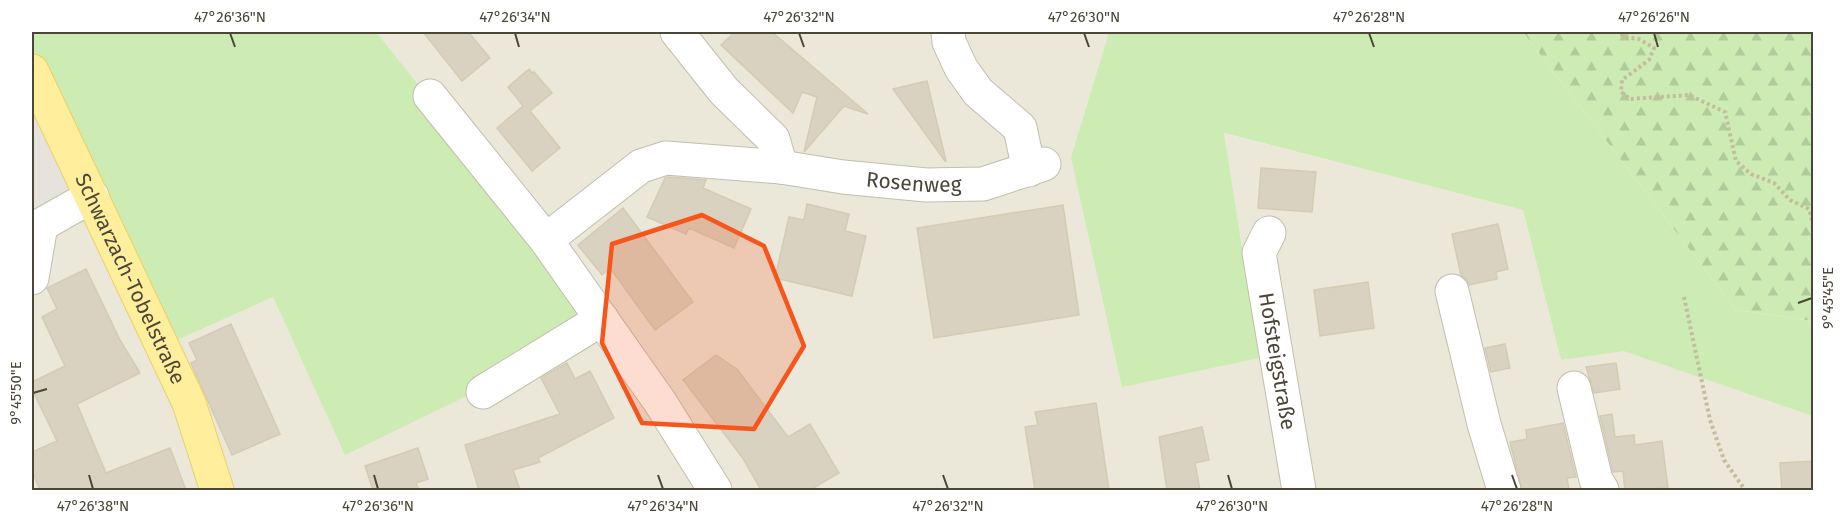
<svg xmlns="http://www.w3.org/2000/svg" width="1845" height="522" font-family="'Fira Sans',sans-serif">
<style>
.residential{fill:#ebe7d9}
.industrial{fill:#e6e3dc}
.green{fill:#ccecb3}
.forest{fill:url(#forest-firs)}
.building{fill:#d9d2c0;stroke:#d4cbb3;stroke-width:1.5}
.lines{fill:none;stroke-linecap:round;stroke-linejoin:round}
.minor-casing{stroke:#c3bead;stroke-width:35}
.major-casing{stroke:#ebd165;stroke-width:35}
.path{stroke:#c5bc9d;stroke-width:4;stroke-dasharray:3 3;stroke-linecap:butt}
.minor{stroke:#fff;stroke-width:33}
.major{stroke:#ffee9c;stroke-width:33}
.marked{fill:#f6551c;fill-opacity:0.2;stroke:#f6551c;stroke-width:4.5;stroke-linejoin:round}
.ticks{fill:none;stroke:#4c4638;stroke-width:2}
.labels{text-anchor:middle;dominant-baseline:central;stroke-width:4.5;stroke-linejoin:round;paint-order:stroke}
.street-label{font-size:21px;fill:#4c4638;stroke:#fff}
.neatline{fill:none;stroke:#4c4638;stroke-width:2}
.ticks-label{font-size:15px;text-anchor:middle;fill:#4c4638}
</style>
<defs>
<pattern id="forest-firs" width="22" height="20" patternUnits="userSpaceOnUse" patternTransform="scale(1.5)"><rect width="22" height="20" fill="#ccecb3"/><path d="M5 1l3.5 6h-7zM16 11l3.5 6h-7z" fill="#b1cc9b"/></pattern>
</defs>
<rect width="100%" height="100%" fill="#f6f4eb"/>
<path class="residential" d="M376 32H1109L1071 157 1259 358 1223 133 1523 210 1561 360 1631 349 1813 416V490H32V221L92 194 164 346 273 297 346 455 545 242Z"/>
<path class="industrial" d="M32 70 92 194 32 221Z"/>
<path class="green" d="M32 32H376L545 242 596 317 481 389 345 455 273 297 164 346 32 68Z
M1109 32H1523L1736 310 1813 321V416L1624 351 1561 360 1523 210 1224 133 1259 358 1122 387 1071 157Z"/>
<path class="forest" d="M1523 32H1813V321L1736 310Z"/>
<path class="building" d="M423 32H468L490 58 462 81Z
M735 32H772L868 114 844 106 804 152 817 97 802 92 793 113 721 45Z
M529 69 532 73 534 72 552 93 530 111 560 148 532 171 497 128 523 106 508 87Z
M927 81 946 161H945L893 89Z
M1261 168 1316 172 1312 212 1258 208Z
M668 177 706 180 703 188 751 209 734 248 689 228 686 234 647 217 665 178Z
M807 204 849 214 845 231 866 236 852 296 775 278 789 217 804 220Z
M1063 205 1079 315 934 338 917 228Z
M623 208 693 302 655 330 610 268 602 275 578 245Z
M1498 224 1508 269 1496 272 1497 279 1469 285 1466 279 1461 275 1452 234Z
M86 269 120 340 140 373 77 404 106 473 170 448 186 490H40L32 471V452L57 441 32 389V382L65 366 42 317 57 309 47 288Z
M1368 282 1374 328 1320 336 1314 290Z
M231 324 280 434 232 455 191 363 197 360 189 343Z
M1505 344 1510 368 1491 372 1485 348Z
M716 355 737 369 788 437 810 424 839 473 810 490H761L742 457 683 380Z
M567 363 575 379 590 371 614 418 538 458 540 462 513 470 520 490H479L465 445 560 414 541 378Z
M1616 363 1620 389 1594 393 1586 367Z
M1096 403 1109 490H1035L1025 427 1038 425 1035 412Z
M1612 414 1615 437 1634 435 1635 445 1662 441 1668 488 1625 490 1623 471 1613 472 1600 416Z
M1563 423 1576 477 1567 478 1569 490H1522L1510 442 1527 439 1526 430Z
M1202 427 1209 460 1195 463 1200 490H1167L1159 437Z
M418 448 428 479 416 483 419 490H373L365 466Z
M1814 461V490H1782L1780 463Z"/>
<g class="lines">
<g class="minor-casing">
<g id="minor">
<path d="M677 32 724 91 773 139 781 167"/>
<path d="M948 32 949 42 961 68 978 92 1020 128 1029 170"/>
<path d="M430 96 546 240 660 402 715 490"/>
<path id="s1" d="M1269 233 1259 253 1299 490"/>
<path id="s2" d="M546 240 641 166 666 158 781 167 843 177 926 185 983 184 1044 164"/>
<path d="M32 278 41 225 92 196"/>
<path d="M1452 291 1484 424 1504 490"/>
<path d="M1574 388 1596 480 1602 490"/>
<path d="M483 392 602 319"/>
</g>
</g>
<g class="major-casing">
<g id="major">
<path id="s3" d="M32 71 189 403 217 490"/>
</g>
</g>
<path class="path" d="M1629 32 1622 35 1624 37 1639 39 1654 48 1649 60 1622 80 1621 92 1630 99 1689 95 1725 112 1736 161 1751 174 1774 183 1790 200 1809 209 1814 226
M1684 297 1710 420 1724 460 1745 490"/>
<use href="#minor" class="minor"/>
<use href="#major" class="major"/>
</g>
<path class="marked" d="M702 215 764 246 804 346 754 429 642 423 602 343 612 244Z"/>
<path class="ticks" d="M230 33 235 47M515 33 519 47M799 33 804 47M1084 33 1089 47M1369 33 1374 47M1654 33 1658 47M1798 303 1812 298M33 393 47 389M89 475 93 489M374 475 378 489M658 475 663 489M943 475 948 489M1228 475 1232 489M1512 475 1517 489"/>
<g class="labels">
<g class="street-label">
<text stroke="none"><textPath href="#s2" startOffset="396">Rosenweg</textPath></text>
<text stroke="none"><textPath href="#s3" startOffset="230">Schwarzach-Tobelstraße</textPath></text>
<text stroke="none"><textPath href="#s1" startOffset="132">Hofsteigstraße</textPath></text>
</g>
</g>
<rect width="1845" height="522" fill="none" stroke="#ffffff" stroke-width="66"/>
<rect x="33" y="33" width="1779" height="456" class="neatline"/>
<g class="ticks-label">
<text x="230" y="22">47°26'36"N</text>
<text x="515" y="22">47°26'34"N</text>
<text x="799" y="22">47°26'32"N</text>
<text x="1084" y="22">47°26'30"N</text>
<text x="1369" y="22">47°26'28"N</text>
<text x="1654" y="22">47°26'26"N</text>
<text transform="translate(1828 298) rotate(-90)" y="5">9°45'45"E</text>
<text transform="translate(16 393) rotate(-90)" y="5">9°45'50"E</text>
<text x="93" y="511">47°26'38"N</text>
<text x="378" y="511">47°26'36"N</text>
<text x="663" y="511">47°26'34"N</text>
<text x="948" y="511">47°26'32"N</text>
<text x="1232" y="511">47°26'30"N</text>
<text x="1517" y="511">47°26'28"N</text>
</g>
</svg>
